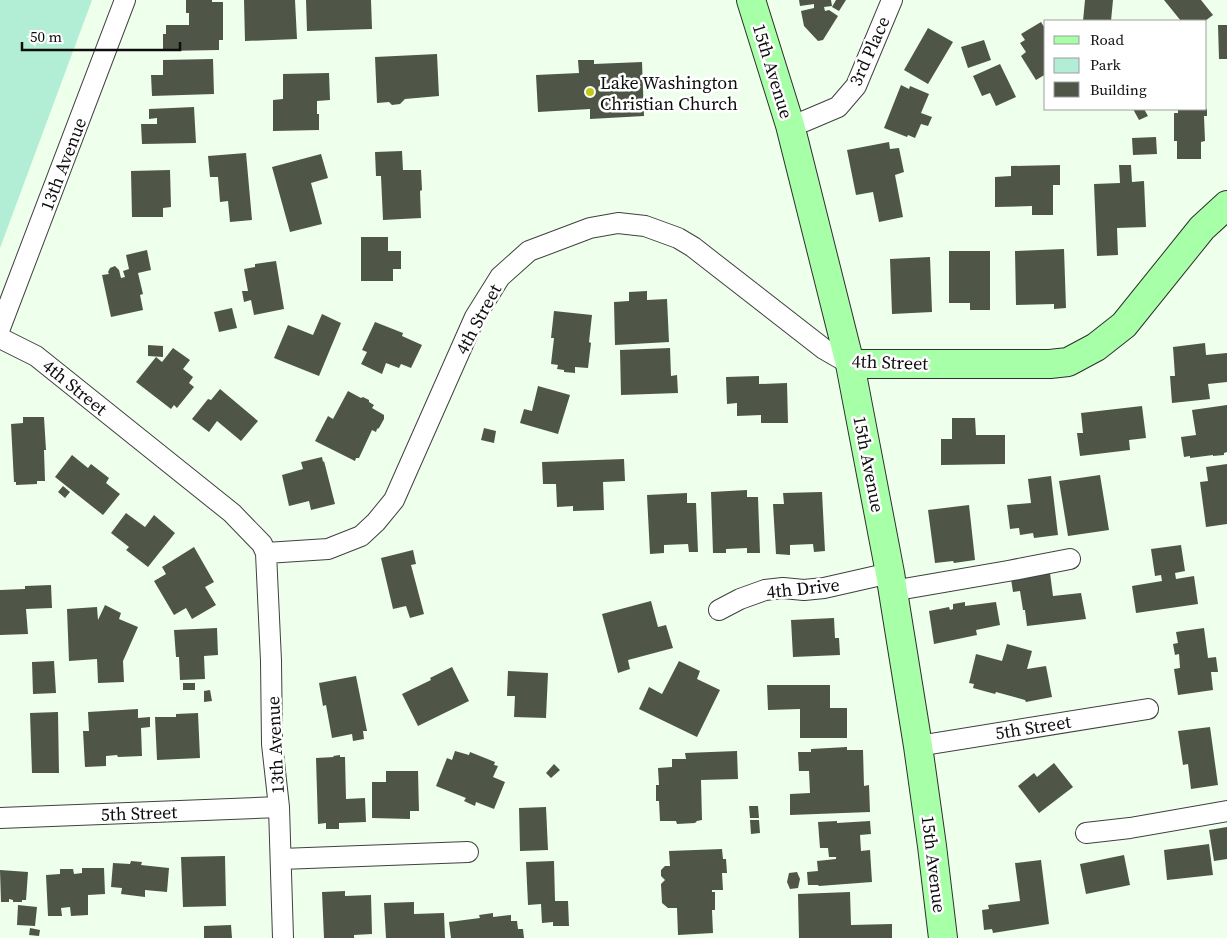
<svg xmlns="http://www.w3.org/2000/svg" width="1227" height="938" font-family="'Source Serif 4',serif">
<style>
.green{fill:#b2edd5}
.building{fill:#4f5648}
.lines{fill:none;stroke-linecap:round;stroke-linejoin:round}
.street-casing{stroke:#404040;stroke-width:22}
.secondary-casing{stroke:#2f2f2f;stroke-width:30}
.street{stroke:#fff;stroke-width:20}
.secondary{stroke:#a7ffa7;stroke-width:28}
.poi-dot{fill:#bec918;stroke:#fff;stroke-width:2}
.labels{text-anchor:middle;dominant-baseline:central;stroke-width:5;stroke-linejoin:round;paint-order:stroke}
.street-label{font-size:18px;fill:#0d0d0d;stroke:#fff}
.poi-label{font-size:18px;fill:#0d0d0d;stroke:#fff;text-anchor:start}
</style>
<rect width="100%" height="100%" fill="#eeffec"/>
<path class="green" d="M0 0H92L0 248Z"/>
<path class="building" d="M186 0H212V2H223V40H219V50L163 51V34H166V25H189V13H186Z
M244 0H295L297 39 245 41Z
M306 0H371L372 29 307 31Z
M799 0H831L832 6 824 7 825 11 829 10 838 16 823 40 818 41 804 26 801 11 814 8V4L800 6Z
M836 0H846L839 11 832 7Z
M1085 0H1113L1111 21H1083Z
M1164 0H1201L1213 15 1205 21H1181Z
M1041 22 1046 30V74L1036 80 1021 56 1026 52 1020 43 1025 40 1021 34Z
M1218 25H1227V59H1219Z
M928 28 953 42 928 84 904 70Z
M984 40 991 60 968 68 961 47Z
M437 54 439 96 405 99 400 104 392 105 389 102 377 103 375 57Z
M213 59 214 94 152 96 151 75H163V60Z
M578 60H594V64L642 62 644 116 590 119V109L538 112 536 75 579 73Z
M1000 64 1016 97 996 106 990 93 982 96 973 76Z
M329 73 330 100 317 101V114H319V130L273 131V100L283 99V74Z
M901 85 909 89 910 86 929 94 921 113 932 117 928 126 921 124 915 138 908 135 907 137 884 128Z
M194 107 196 143 142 144 141 124H157V118L149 119V109Z
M1133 109H1144L1148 116 1139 120Z
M1178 109H1207V116H1204L1205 141 1201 142V159H1177V141H1174V113H1178Z
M1156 137 1157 154 1133 155 1132 138Z
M889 142 890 149 899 148 904 172 895 175 903 217 879 222 873 192 856 195 847 150Z
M402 151 403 170H421L422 190 420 191 421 218 383 220 381 176H376L375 152Z
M246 153 252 220 230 222 228 201 220 202 218 177H210L208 156Z
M321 154 328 178 311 183 322 224 290 232 272 167Z
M1060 165V185H1053V215H1032V206L995 207V177L1011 176V166Z
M1119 165H1131L1132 182 1144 181 1146 227 1117 228 1118 255 1097 256 1094 184 1120 183Z
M170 170 171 207 163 208V217H132L131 171Z
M361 237H388V251H401V269H393V281H361Z
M1064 249 1066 308 1054 309V304L1016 305 1015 251Z
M147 250 151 270 138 273 143 294 140 295 143 310 111 317 102 275 109 274 108 272 110 268 115 266 119 270 121 278 125 277 123 271 129 269 126 255Z
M949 251H990V310H970V303H949Z
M930 257 932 312 892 314 890 259Z
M276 261 284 309 254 315 251 300 244 302 242 291H248L244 269 255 267V264Z
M647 291V300L667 299 669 342 615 345 614 302 629 301V292Z
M232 308 237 328 219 332 214 312Z
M554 311 592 315 589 342 591 343 588 368 575 367V373L564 372V370L557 369 558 365 551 364 554 338H551Z
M322 314 341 323 319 376 274 358 288 325 313 335Z
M375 322 403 333 402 336 422 345 411 368 401 364 399 368 386 363 382 374 361 364 367 352 362 350Z
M1205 343 1206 355 1227 353V382L1208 384 1210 399 1172 403 1170 376H1175L1173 347Z
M148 345 163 346V357L148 356Z
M173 348 190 360 183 369 193 377 189 383 194 387 177 408 174 405 171 409 136 382 156 357 162 362Z
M670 348 671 376 677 375 678 393 621 395 620 350Z
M759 376V384L787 383 788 423H761V415L737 416V403L727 404 726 377Z
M538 386 570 395 558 434 520 423 524 409 532 411Z
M220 389 258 421 241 441 217 421 209 432 192 419 208 399 211 400Z
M348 391 361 398 363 397 369 400V402L374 405 372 408 384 415V419L379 428 377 429 376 432 372 430 359 458H356L355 461 315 441 328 416 333 419Z
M1227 405V452L1224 453V455L1213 456V455L1190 458V456L1184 457 1181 437 1196 435 1192 410Z
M1142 406 1146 438 1129 440 1130 450 1080 456 1077 433H1083L1081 413Z
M23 417H44L46 450H44L45 481H37V484L16 485V482H14L11 424 23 423Z
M952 418H975L976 435H1005V464L941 465V439H952Z
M484 428 496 431 494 443 481 440Z
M72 455 88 468 91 464 109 478 106 483 120 494 103 515 55 477Z
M322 457 323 462 324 461 335 504 311 510 309 501 289 506 282 475 303 469 301 462Z
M624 459 625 481 603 482 604 510 573 511V506L557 507 556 484H543L542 462Z
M1227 464V524L1206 527 1200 482 1208 481 1206 467Z
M1100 475 1109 530 1068 536 1059 481Z
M1051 476 1058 535 1034 538 1033 533 1020 535 1019 528 1010 529 1007 505 1031 503 1028 479Z
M63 486 70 492 65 498 58 492Z
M747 490V497H758L760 553H747V548L726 549V553H713L711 492Z
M822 492 825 551 814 552 813 544 790 545V555L776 554 773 504H784L783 493Z
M687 493V503H696L698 552H689L688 544 664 545V553L650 554 647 495Z
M969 505 975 560 954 563 953 561 935 563 928 510Z
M126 513 145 527 154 515 175 533 148 567 126 550 129 547 111 533Z
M1181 545 1185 571 1175 573 1176 579 1194 576 1198 604 1136 613 1132 586 1162 581 1161 575 1155 576 1151 549Z
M194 547 214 582 205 587 216 605 192 619 186 608 174 615 154 581 166 574 162 567Z
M413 550 416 564 411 565 424 614 410 618 406 606 393 609 381 558Z
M1050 573 1053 596 1081 593 1086 619 1027 626 1025 610H1023L1020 591 1013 592 1011 579Z
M51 585 52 608 26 609 28 634 0 635V590L25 589V586Z
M651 601 658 627 666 625 673 648 628 660 630 669 618 673 602 614Z
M965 602V606L996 602 1000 625 976 630 977 635 934 644 929 611 949 607 950 610 953 609V604Z
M105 605 121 613 119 619 138 627 123 661 124 682 98 683 97 659 69 661 67 609 97 607 98 620Z
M834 618 835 638H839L840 655 793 657 791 620Z
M217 628 218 655 204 656 205 679 180 680 179 657H176L174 630Z
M1204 628 1208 658 1216 657 1218 672H1211L1213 690 1178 695 1174 669 1180 668 1179 654 1175 655 1173 644 1178 643 1176 632Z
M1007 644 1032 651 1027 669 1046 666 1052 697 1026 702 1025 700 996 692 995 694 973 688 974 684 969 683 976 654 1002 661Z
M54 661 56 693 33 694 32 662Z
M679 661 700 671 697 679 720 690 697 737 639 709 649 687 662 694Z
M452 667 469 701 418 726 402 694 431 680 430 678Z
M508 671 548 673 546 718 514 717 515 696H507Z
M356 676 367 731H363L364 739 353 741 352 734 332 738 326 705 323 706 319 683Z
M183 683H195V690H183Z
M767 685H830V708H847V738H800V709L768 710Z
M210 690 212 701 204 702V691Z
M138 709V718L150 717V727L141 728 142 756 118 757 117 755 106 756V766L85 767 83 731H89L88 712Z
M58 712 59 773H32L30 713Z
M198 713 200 758 157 760 155 717H176V714Z
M1210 727 1218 785 1191 789 1188 764 1183 765 1178 731Z
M847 747V750H863L864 786 869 785 870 812 790 815V794L810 793 809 771H799L798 752H811V749Z
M455 751 469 755 470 752 495 762 494 765 498 766 493 777 505 782 494 809 476 802 475 806 464 801 466 798 436 786 447 758 452 760Z
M737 751 738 779 701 780 702 820 697 821 695 823 677 824 676 821H660L659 801H656V785H659L658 768 672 767V759H686L685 753Z
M340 755V757H345L346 799 365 798 366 822 339 823V829H326V823L318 824 316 758 334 757 333 756Z
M1054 763 1073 787 1039 813 1018 786 1034 773 1037 777Z
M554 764 560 770 551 778 546 773Z
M386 771H418L419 811H410V819L372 818V782H386Z
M749 806H758L759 818H750Z
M546 807 548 850 520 851 519 808Z
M750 820H759L760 833 751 834Z
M837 821V823L870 821 871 834 860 835 861 851 870 850 872 882 819 886 818 885H808L807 872 818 871 817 861 836 859V857H829L828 848H820L818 822Z
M1227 827V859L1214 861 1209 830Z
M1209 844 1213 875 1167 880 1164 850Z
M722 849 723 859H726L727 873H722L723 890H712V892H715V910H712L713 933 678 935 677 908H668L662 903 661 884 665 880 661 876V870L665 866H670L669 851Z
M1124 855 1130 885 1086 894 1080 864Z
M225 856 226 906 183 907 181 857Z
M1041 860 1049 924 993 933 992 929 984 930 982 910 989 909 988 905 1020 901 1015 863Z
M131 861 142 862 141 865 169 868 167 892 145 890V897L121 894 122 888 111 887 113 863 130 864Z
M554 861 555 901H568L569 926H553V922L542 923 541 904 528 905 526 862Z
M82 868H104L105 894 88 895V915L71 916 70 907 61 908 62 916H48L46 875 60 874V869H73L74 874 82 873Z
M0 870 28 872 26 900H22V902H13V900L9 899V902H1Z
M797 872 800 879 798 888 790 889 787 882 789 873Z
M345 891V896L371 895 372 934 354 935V938H324L322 892Z
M850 892 851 925 892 924V938H799L798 894Z
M414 902V914L444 913 445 938H386L384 903Z
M18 905 37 907 35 926 17 925Z
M493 913V917L511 915V921H517L518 929H523L524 938H451L449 922 480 918 479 915Z
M231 925 232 938H204V926Z
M30 928 40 930 39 936 29 935Z"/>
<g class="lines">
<g class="street-casing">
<path id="street" d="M790 125 805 121 838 107 856 86 892 0
M0 328 125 0
M0 338 36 356 232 513 262 544 266 553 271 661 272 744 279 807 283 938
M266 553 328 549 361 536 376 522 394 500 475 317 500 277 529 251 590 228 618 223 645 226 678 238 693 247 824 349 850 364
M892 591 1008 571 1070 559
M719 610 740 599 765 590 783 588 804 590 824 588 890 573
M918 746 1148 709
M0 818 279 807
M1086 833 1130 828 1227 811
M281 859 468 852"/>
</g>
<g class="secondary-casing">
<path id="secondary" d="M751 0 790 125 850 364 890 573 918 746 932 846 943 938
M850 364H1050L1068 362 1096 347 1124 325 1202 228 1227 205"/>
</g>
<use href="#street" class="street"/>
<use href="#secondary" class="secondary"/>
</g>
<circle class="poi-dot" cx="590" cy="92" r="5"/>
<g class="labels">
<g class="street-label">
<text transform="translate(869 51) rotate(-66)">3rd Place</text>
<text transform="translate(773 71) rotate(73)">15th Avenue</text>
<text transform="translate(63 164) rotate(-69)">13th Avenue</text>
<text transform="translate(478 319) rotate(-62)">4th Street</text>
<text transform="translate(890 362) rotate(2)">4th Street</text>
<text transform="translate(75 387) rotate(39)">4th Street</text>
<text transform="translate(869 464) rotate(79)">15th Avenue</text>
<text transform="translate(803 588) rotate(-6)">4th Drive</text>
<text transform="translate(1033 727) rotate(-9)">5th Street</text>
<text transform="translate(275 745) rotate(-93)">13th Avenue</text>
<text transform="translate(139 813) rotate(-2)">5th Street</text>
<text transform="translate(934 864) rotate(83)">15th Avenue</text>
</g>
<g class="poi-label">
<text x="600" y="82">Lake Washington<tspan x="600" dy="21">Christian Church</tspan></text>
</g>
</g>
<rect x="1044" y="20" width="162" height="90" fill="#ffffff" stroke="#9e9e9e"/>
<rect x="1054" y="36" width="25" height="8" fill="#a7ffa7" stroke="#9e9e9e"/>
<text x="1090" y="45" font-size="15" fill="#0d0d0d">Road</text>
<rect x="1054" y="58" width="25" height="15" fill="#b2edd5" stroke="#9e9e9e"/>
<text x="1090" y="70" font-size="15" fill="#0d0d0d">Park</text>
<rect x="1054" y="82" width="25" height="15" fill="#4f5648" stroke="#9e9e9e"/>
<text x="1090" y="95" font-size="15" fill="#0d0d0d">Building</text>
<path d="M22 42v8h158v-8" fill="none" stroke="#0d0d0d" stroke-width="2.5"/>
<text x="30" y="42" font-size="15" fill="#0d0d0d" stroke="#ffffff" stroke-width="4" paint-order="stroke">50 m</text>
</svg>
